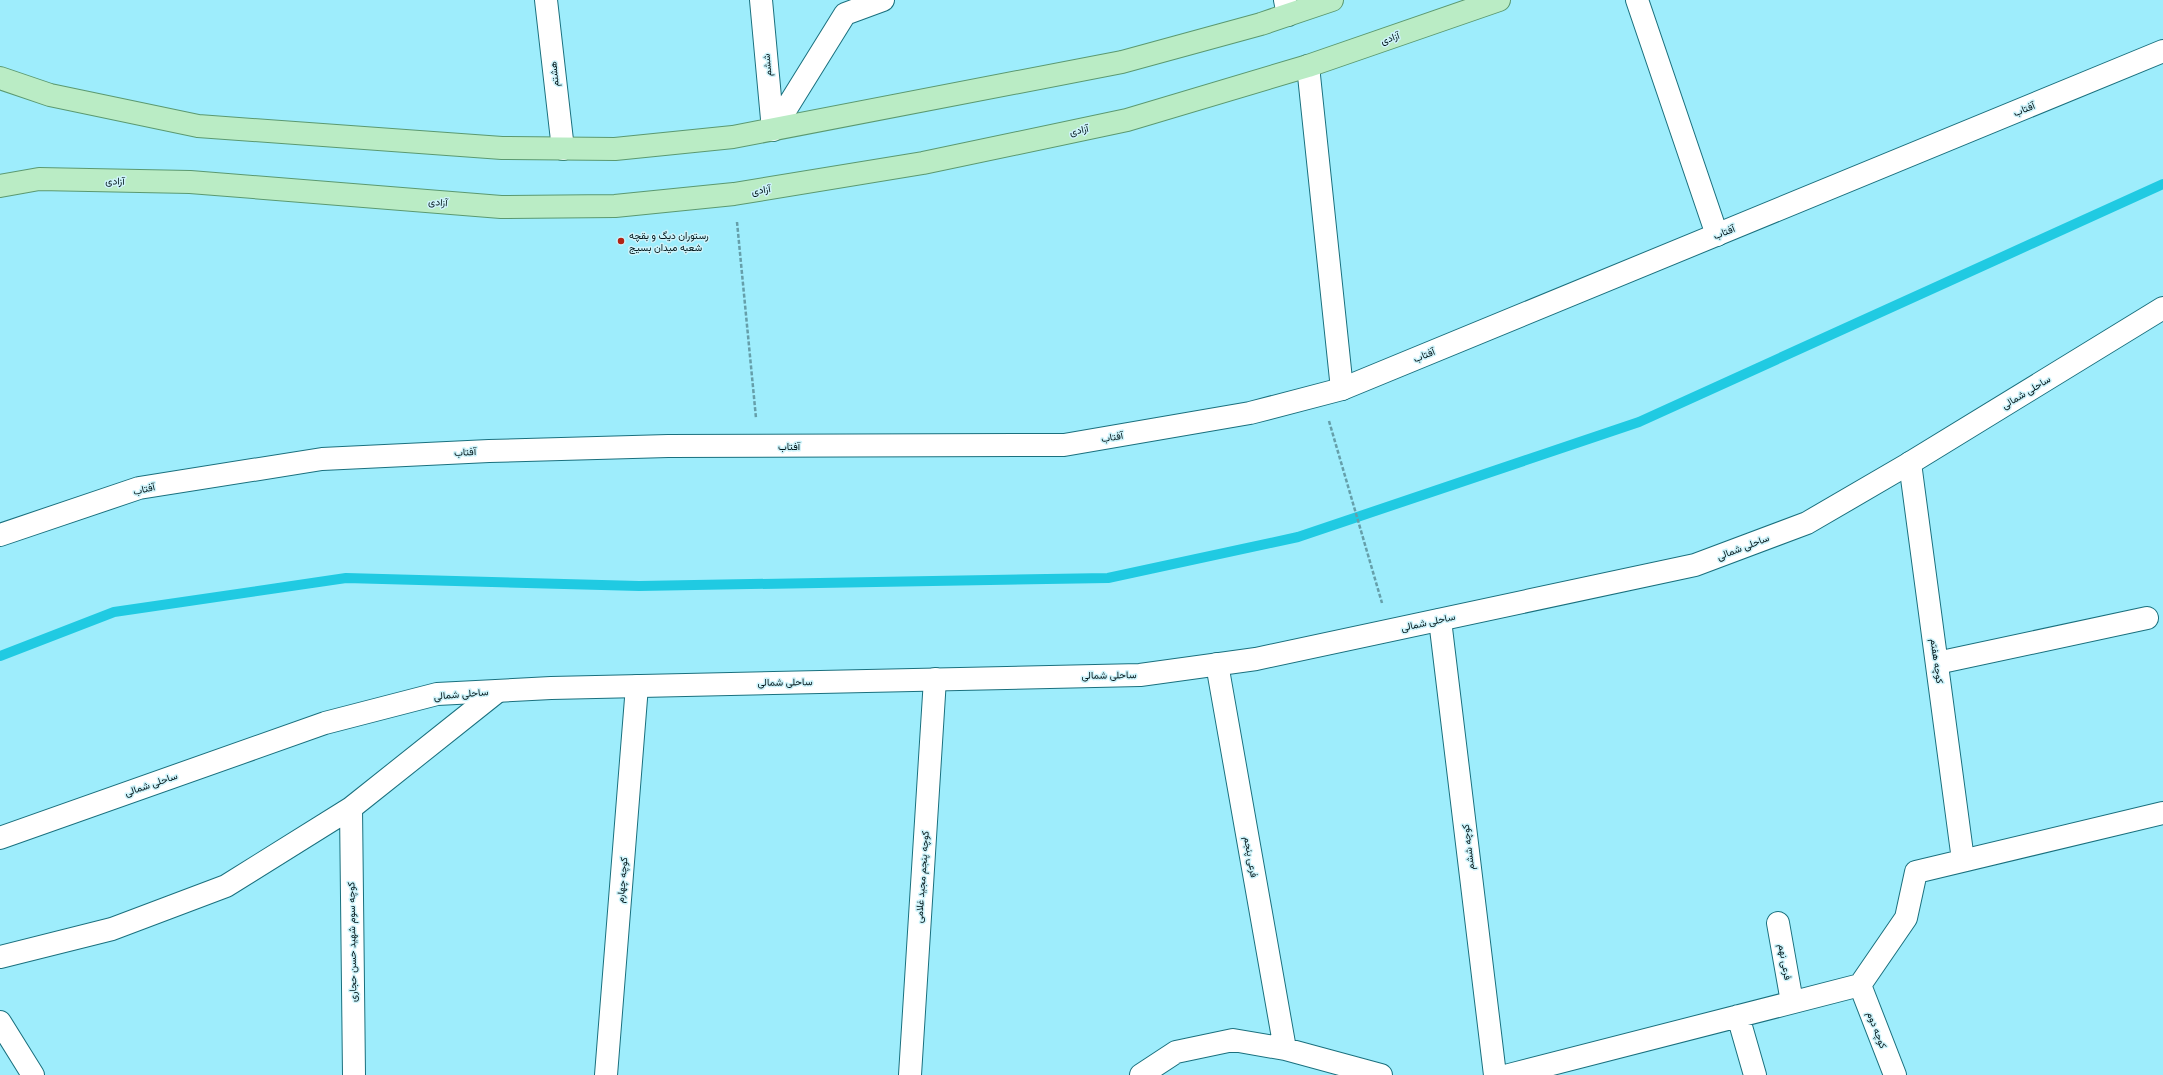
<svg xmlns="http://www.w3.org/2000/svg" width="2163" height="1075" font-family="Raleway,Vazirmatn,sans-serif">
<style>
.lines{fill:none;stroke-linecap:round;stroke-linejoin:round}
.stream{stroke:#20cae2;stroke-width:10}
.street-casing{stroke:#1a707e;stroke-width:24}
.secondary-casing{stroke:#1a707e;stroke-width:24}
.primary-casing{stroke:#5b9970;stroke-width:24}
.path{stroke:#659faa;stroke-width:2.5;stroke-dasharray:4 2;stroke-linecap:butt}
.street{stroke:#fff;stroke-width:22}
.secondary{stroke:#fff;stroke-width:22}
.primary{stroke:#baecc5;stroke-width:22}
.poi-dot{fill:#b22315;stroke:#cef3fa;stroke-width:1.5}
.labels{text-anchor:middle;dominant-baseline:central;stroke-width:3;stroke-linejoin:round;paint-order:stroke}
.street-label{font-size:10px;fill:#01161a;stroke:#cef3fa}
.poi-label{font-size:10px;fill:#01161a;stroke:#cef3fa;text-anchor:start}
</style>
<rect width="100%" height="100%" fill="#9eedfc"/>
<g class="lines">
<path class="stream" d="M0 656 114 612 346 578 639 586 1108 578 1298 537 1639 422 2163 184"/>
<g class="street-casing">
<path id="street" d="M546 0 563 149
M761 0 773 130
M1285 0 1288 15
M1637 0 1717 235
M1308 66 1342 389
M773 130 845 14 883 0
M1910 463 1963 860
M1440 620 1495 1075
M1937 663 2147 618
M1217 664 1285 1049
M351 808 354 1075
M1778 923 1792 1002
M0 957 112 929 226 886 351 808 498 691
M1860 985 1895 1075
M1738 1016 1755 1075
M0 1022 33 1075
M606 1075 637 686
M910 1075 935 679
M1141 1075 1176 1052 1233 1040 1285 1049 1381 1075
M1509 1075 1860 985 1906 918 1916 872 2163 813"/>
</g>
<g class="secondary-casing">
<path id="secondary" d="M0 535 139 488 322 459 489 451 668 446 1064 445 1250 413 1342 389 2163 51
M0 838 325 723 437 694 551 688 1140 675 1256 659 1695 565 1807 523 1910 463 2163 308"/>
</g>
<g class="primary-casing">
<path id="primary" d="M0 78 50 95 198 126 502 148 615 149 733 137 1122 62 1261 24 1332 0
M0 186 39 179 190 182 501 207 615 206 734 194 923 163 1127 120 1308 66 1499 0"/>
</g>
<path class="path" d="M737 222 756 418
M1329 421 1382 603"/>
<use href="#street" class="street"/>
<use href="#secondary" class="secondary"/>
<use href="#primary" class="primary"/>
</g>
<circle class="poi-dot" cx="621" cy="241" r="4"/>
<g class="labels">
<g class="street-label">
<text transform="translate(1390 38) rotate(-19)">آزادی</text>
<text transform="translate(767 65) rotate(-95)">ششم</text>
<text transform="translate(554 74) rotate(-96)">هشتم</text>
<text transform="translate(2024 109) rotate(-22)">آفتاب</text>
<text transform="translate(1079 130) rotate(-12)">آزادی</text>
<text transform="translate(115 181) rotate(1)">آزادی</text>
<text transform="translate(761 190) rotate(-9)">آزادی</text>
<text transform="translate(438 202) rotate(5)">آزادی</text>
<text transform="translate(1724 232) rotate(-22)">آفتاب</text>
<text transform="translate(1424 355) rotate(-22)">آفتاب</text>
<text transform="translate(2026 392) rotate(-31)">ساحلی شمالی</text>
<text transform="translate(1112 437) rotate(-10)">آفتاب</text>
<text x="789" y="446">آفتاب</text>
<text transform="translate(465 452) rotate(-3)">آفتاب</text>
<text transform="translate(144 489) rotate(-13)">آفتاب</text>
<text transform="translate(1743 547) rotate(-21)">ساحلی شمالی</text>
<text transform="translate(1428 622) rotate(-12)">ساحلی شمالی</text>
<text transform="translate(1937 661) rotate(82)">کوچه هفتم</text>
<text transform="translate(1109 675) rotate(-1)">ساحلی شمالی</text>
<text transform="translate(785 682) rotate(-1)">ساحلی شمالی</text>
<text transform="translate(461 694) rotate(-5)">ساحلی شمالی</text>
<text transform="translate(151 784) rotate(-19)">ساحلی شمالی</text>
<text transform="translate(1468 847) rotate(-97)">کوچه ششم</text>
<text transform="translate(1251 857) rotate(80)">فرعی پنجم</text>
<text transform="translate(922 877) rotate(-86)">کوچه پنجم مجید غلامی</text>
<text transform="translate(622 880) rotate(-85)">کوچه چهارم</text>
<text transform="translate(352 942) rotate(-91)">کوچه سوم شهید حسن حجاری</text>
<text transform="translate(1785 962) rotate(80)">فرعی نهم</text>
<text transform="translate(1877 1030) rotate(69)">کوچه دوم</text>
</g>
<g class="poi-label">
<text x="629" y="235">رستوران دیگ و بقچه<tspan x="629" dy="12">شعبه میدان بسیج</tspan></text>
</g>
</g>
</svg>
